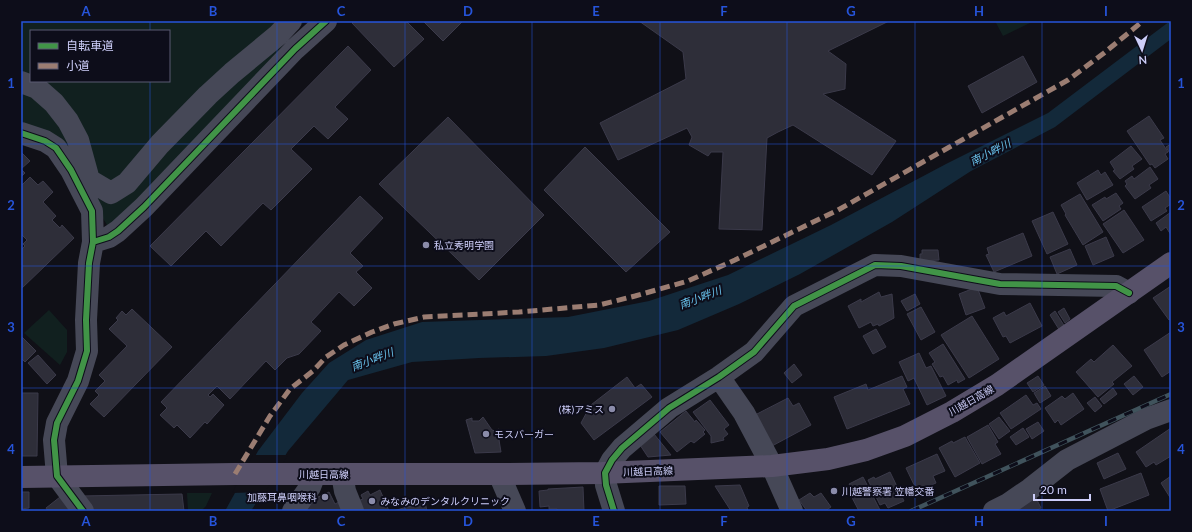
<svg xmlns="http://www.w3.org/2000/svg" width="1192" height="532" font-family="Lato,'Noto Sans JP',sans-serif">
<style>
.green{fill:#11201f;fill-rule:evenodd}
.water{fill:#13293a}
.pier{fill:#101017}
.building{fill:#2e2e39;stroke:#3b3a4a}
.lines{fill:none;stroke-linecap:round;stroke-linejoin:round}
.minor{stroke:#464857;stroke-width:22}
.major{stroke:#575169;stroke-width:22}
.rail-casing{stroke:#40535c;stroke-width:4.5}
.rail{stroke:#0d0d1a;stroke-width:3;stroke-dasharray:9;stroke-linecap:butt}
.quiet{stroke:#9b7d72;stroke-width:5;stroke-dasharray:10 5;stroke-linecap:butt}
.cycleway-casing{stroke:#0d0d1a;stroke-width:8}
.cycleway{stroke:#419447;stroke-width:6}
.grid{fill:none;stroke:#2654da;stroke-width:1;stroke-opacity:0.55}
.poi-dot{fill:#8b8caa;stroke:#0d0d1a;stroke-width:1.5}
.labels{text-anchor:middle;dominant-baseline:central;stroke-width:4;stroke-linejoin:round;paint-order:stroke}
.poi-label{font-size:10px;fill:#cdcef9;stroke:#0d0d1a;text-anchor:start}
.street-label{font-size:10px;fill:#cdcef9;stroke:#0d0d1a}
.water-label{font-size:11px;font-style:italic;fill:#68c2ec;stroke:#0d0d1a}
.neatline{fill:none;stroke:#2654da;stroke-width:1.5}
.grid-label{font-size:13px;text-anchor:middle;font-weight:bold;fill:#2654da}
</style>
<rect width="100%" height="100%" fill="#101017"/>
<path class="green" d="M21 21H305L290 36 272 59 117 225H107L57 142 21 125ZM31 31H169V81H31Z
M995 21H1034L1003 36Z
M49 310 67 330V352L60 365 24 333Z
M187 493H212L206 506 201 511H188Z"/>
<path class="water" d="M1170 21H1171V39L1055 127 971 171 892 222 800 274 739 304 678 330 604 348 546 356 479 358 412 362 348 380 288 451 251 511H225L258 451 302 393 329 363 366 340 422 322 568 317 649 301 728 275 831 225 946 164 1048 113Z"/>
<path class="pier" d="M253 455H288L265 492 232 493Z"/>
<path class="building" d="M354 21H406L424 39 394 67 352 23Z
M423 21H463L443 41Z
M639 21H889L828 51 846 64 845 89 823 94 896 141 872 175 793 125 778 132 767 138 762 230 719 229 723 152H711L708 156 689 145 692 137 687 128 618 160 600 123 686 79 683 52Z
M348 46 371 70 335 107 348 119 328 139 314 126 291 149 312 169 271 210 263 203 221 246 206 231 171 266 150 246Z
M1023 56 1037 82 982 113 968 86Z
M1149 116 1164 138 1160 140 1168 152 1165 154 1168 159 1155 168 1152 164 1150 165 1127 131Z
M448 117 544 215 479 280 379 184Z
M1171 144V155L1166 147Z
M1131 146 1142 159 1132 166 1134 169 1120 179 1113 171 1115 170 1110 162Z
M585 147 670 232 626 272 544 190Z
M21 152 30 161 21 169 25 173 21 177Z
M1150 167 1158 179 1149 185 1151 188 1135 199 1125 186 1127 184 1125 181 1132 176 1134 179Z
M1098 170 1101 175 1105 172 1113 185 1087 200 1077 183Z
M30 177 38 185 43 181 53 192 43 202 56 216 52 220 60 228 62 225 74 238 21 289V250L25 246 23 244 27 240 21 234V186Z
M1166 191 1171 199V204L1165 208 1167 211 1151 221 1142 207Z
M1116 193 1123 203 1119 206 1121 209 1103 221 1092 205 1105 197 1106 199Z
M1080 194 1103 232 1083 245 1065 215 1066 214 1061 205Z
M360 196 383 218 350 253 363 266 356 272 372 288 354 306 339 292 311 322 321 331 299 354 287 358 275 370 266 361 230 399 217 386 208 395 210 397 213 394 224 405 207 424 205 422 190 438 177 425 174 428 160 415 167 408 161 402Z
M1124 210 1144 240 1123 253 1103 224Z
M1053 212 1068 244 1047 254 1032 221Z
M1171 212V235L1166 227 1161 231 1156 223Z
M1023 233 1032 256 994 272 986 255 989 254 987 248Z
M1106 237 1114 256 1093 265 1085 246Z
M1070 249 1077 265 1057 274 1050 257Z
M922 250H938L939 260 920 261V254H922Z
M1171 286V319L1169 320 1153 298Z
M977 287 985 308 966 315 959 294Z
M879 292 881 297 892 294 894 318 879 326 878 324 873 326 871 322 859 328 848 306 861 299V302Z
M915 294 920 304 907 311 901 301Z
M1030 303 1042 326 1010 343 1006 336 1003 337 993 318 1004 312 1006 316Z
M921 307 935 332 921 340 907 314Z
M1064 308 1070 319 1065 323 1058 312Z
M132 309 172 347 104 417 90 404 99 395 95 391 105 381 99 375 127 346 109 329 118 320 116 318 122 311 126 315Z
M1055 311 1065 327 1060 331 1050 315Z
M972 316 999 359 969 378 941 335Z
M876 329 886 347 873 354 863 336Z
M1171 332V371L1162 377 1144 350Z
M21 336 36 351 25 362 21 358Z
M943 344 965 379 958 383 957 380 948 385 943 376 940 377 932 364 935 362 929 353Z
M1113 345 1132 366 1112 382 1114 384 1098 397 1076 372 1091 359 1094 362Z
M919 353 926 368 931 366 946 396 927 405 914 378 908 381 899 362Z
M38 355 56 375 47 384 28 363Z
M794 364 802 375 792 383 784 373Z
M902 376 907 387 903 389 910 404 847 429 834 397 866 384 868 390Z
M1038 376 1044 385 1033 392 1027 383Z
M1134 376 1143 387 1133 395 1124 384Z
M627 377 635 388 641 384 652 397 594 440 581 423 588 410 587 408Z
M1045 386 1051 396 1040 403 1034 393Z
M1113 388 1117 394 1104 404 1100 399Z
M21 393H38L37 456H21Z
M1073 393 1084 409 1061 425 1058 420 1055 423 1045 408 1062 396 1065 399Z
M1026 395 1033 405 1037 403 1041 409 1011 429 1000 413Z
M1095 397 1102 406 1095 412 1087 403Z
M788 398 793 406 799 403 811 425 772 446 755 415Z
M710 400 729 425 724 429 728 434 723 438 724 440 711 443V436L693 412Z
M686 411 695 422 696 420 705 430 703 432 705 434 694 443 691 441 677 452 660 432Z
M483 417 492 430 495 431 499 429 504 437 499 440 501 452 475 453 466 420 472 418V421H479Z
M999 417 1010 431 999 439 989 424Z
M1038 422 1044 431 1032 439 1026 429Z
M988 425 998 442 995 444 1001 454 982 464 967 437Z
M1023 428 1029 437 1016 445 1010 437Z
M1171 428V456L1156 465 1154 462 1146 467 1136 452Z
M654 434 671 455 648 457 640 445Z
M965 437 980 463 955 477 939 448 952 441 953 443Z
M1118 453 1126 469 1104 479 1097 463Z
M937 454 945 471 933 476 936 483 917 491 906 468Z
M890 472 904 501 888 508 885 503 880 505 868 480 874 477 875 479Z
M1141 473 1149 495 1108 511 1100 489Z
M1171 476V499L1161 483Z
M863 477 880 510 878 511H859L848 490 852 489 849 484Z
M740 485 749 506 747 507 748 511H731L715 486Z
M659 486H685L686 504 659 505Z
M583 487 584 511H557V509H549V506L540 507 539 491 548 490V489Z
M380 490 389 511H359L355 502 363 499 361 495 368 491 370 495Z
M21 492H29V508L21 509Z
M329 492 335 504 339 502 343 511H301V505Z
M810 493 814 497 821 493 831 507 825 511H807L799 500Z
M182 494 184 511H94L81 496Z
M1034 494 1041 508 1035 511H1018L1014 505Z
M60 497 71 511H48L46 508Z
M425 502 427 511H393Z"/>
<g class="lines">
<path class="minor" d="M21 82 37 88 54 103 68 121 78 140 89 180 111 193 127 183 160 144 208 95 232 73 278 35 291 21
M21 133 45 141 56 148 71 170 92 211 93 242 89 263 86 320 87 351 78 381 57 423 54 440 57 476 83 511
M93 242 109 237 118 231 144 207 295 49 326 21
M719 377 744 413 772 466 792 511
M342 474 345 491 353 511
M499 474 515 511
M293 511 310 487 315 474
M614 511 606 485 605 473 612 460 622 448 669 408 719 377 754 352 794 306 875 265 901 266 1000 284 1116 286 1129 293
M994 511 1008 504 1030 489 1067 460 1146 419 1171 410"/>
<path class="major" d="M21 477 235 474H499L602 473 772 466 828 459 866 450 905 436 952 412 997 385 1171 263"/>
<g class="rail-casing">
<path id="rail" d="M911 511 1171 394"/>
</g>
<use href="#rail" class="rail"/>
<path class="quiet" d="M235 474 270 416 290 389 313 371 326 357 344 345 372 332 394 324 424 317 519 312 599 305 635 296 688 281 735 260 838 210 992 123 1068 80 1104 53 1143 21"/>
<g class="cycleway-casing">
<path id="cycleway" d="M21 133 45 141 56 148 71 170 92 211 93 242 89 263 86 320 87 351 78 381 57 423 54 440 57 476 83 511
M93 242 109 237 118 231 144 207 295 49 326 21
M614 511 606 485 605 473 612 460 622 448 669 408 719 377 754 352 794 306 875 265 901 266 1000 284 1116 286 1129 293"/>
</g>
<use href="#cycleway" class="cycleway"/>
</g>
<path class="grid" d="M150 21V31M277 21V511M405 21V511M532 21V511M660 21V511M787 21V511M915 21V511M1042 21V511M150 81V511M21 144H1171M21 266H1171M21 388H1171"/>
<g class="poi-dot">
<circle cx="426" cy="245" r="4"/>
<circle cx="612" cy="409" r="4"/>
<circle cx="486" cy="434" r="4"/>
<circle cx="834" cy="491" r="4"/>
<circle cx="325" cy="497" r="4"/>
<circle cx="372" cy="501" r="4"/>
</g>
<g class="labels">
<g class="poi-label">
<text x="434" y="245">私立秀明学園</text>
<text x="604" y="409" text-anchor="end">(株)アミス</text>
<text x="494" y="434">モスバーガー</text>
<text x="842" y="491">川越警察署 笠幡交番</text>
<text x="317" y="497" text-anchor="end">加藤耳鼻咽喉科</text>
<text x="380" y="501">みなみのデンタルクリニック</text>
</g>
<g class="street-label">
<text transform="translate(971 400) rotate(-30)">川越日高線</text>
<text transform="translate(648 471) rotate(-2)">川越日高線</text>
<text x="324" y="474">川越日高線</text>
</g>
<g class="water-label">
<text transform="translate(990 152) rotate(-27)">南小畔川</text>
<text transform="translate(700 297) rotate(-21)">南小畔川</text>
<text transform="translate(372 359) rotate(-21)">南小畔川</text>
</g>
</g>
<rect width="1192" height="532" fill="none" stroke="#0d0d1a" stroke-width="44"/>
<rect x="30" y="30" width="140" height="52" fill="#0d0d1a" stroke="#5a5a73"/>
<rect x="38" y="43" width="20" height="6" fill="#419447" stroke="#5a5a73"/>
<text x="66" y="50" font-size="12" fill="#cdcef9">自転車道</text>
<rect x="38" y="63" width="20" height="6" fill="#9b7d72" stroke="#5a5a73"/>
<text x="66" y="70" font-size="12" fill="#cdcef9">小道</text>
<g transform="translate(1142 50) rotate(176)" stroke="#0d0d1a" stroke-width="3" paint-order="stroke">
<path d="M0-3L7 15L0 10L-7 15Z" fill="#cdcef9"/>
<text y="-6" font-size="11" font-weight="bold" text-anchor="middle" fill="#cdcef9">N</text>
</g>
<path d="M1034 494v6h56v-6" fill="none" stroke="#cdcef9" stroke-width="2"/>
<text x="1040" y="494" font-size="12" fill="#cdcef9" stroke="#0d0d1a" stroke-width="3" paint-order="stroke">20 m</text>
<rect x="22" y="22" width="1148" height="488" class="neatline"/>
<g class="grid-label">
<text x="86" y="16">A</text>
<text x="213" y="16">B</text>
<text x="341" y="16">C</text>
<text x="468" y="16">D</text>
<text x="596" y="16">E</text>
<text x="724" y="16">F</text>
<text x="851" y="16">G</text>
<text x="979" y="16">H</text>
<text x="1106" y="16">I</text>
<text x="11" y="88">1</text>
<text x="1181" y="88">1</text>
<text x="11" y="210">2</text>
<text x="1181" y="210">2</text>
<text x="11" y="332">3</text>
<text x="1181" y="332">3</text>
<text x="11" y="454">4</text>
<text x="1181" y="454">4</text>
<text x="86" y="526">A</text>
<text x="213" y="526">B</text>
<text x="341" y="526">C</text>
<text x="468" y="526">D</text>
<text x="596" y="526">E</text>
<text x="724" y="526">F</text>
<text x="851" y="526">G</text>
<text x="979" y="526">H</text>
<text x="1106" y="526">I</text>
</g>
</svg>
